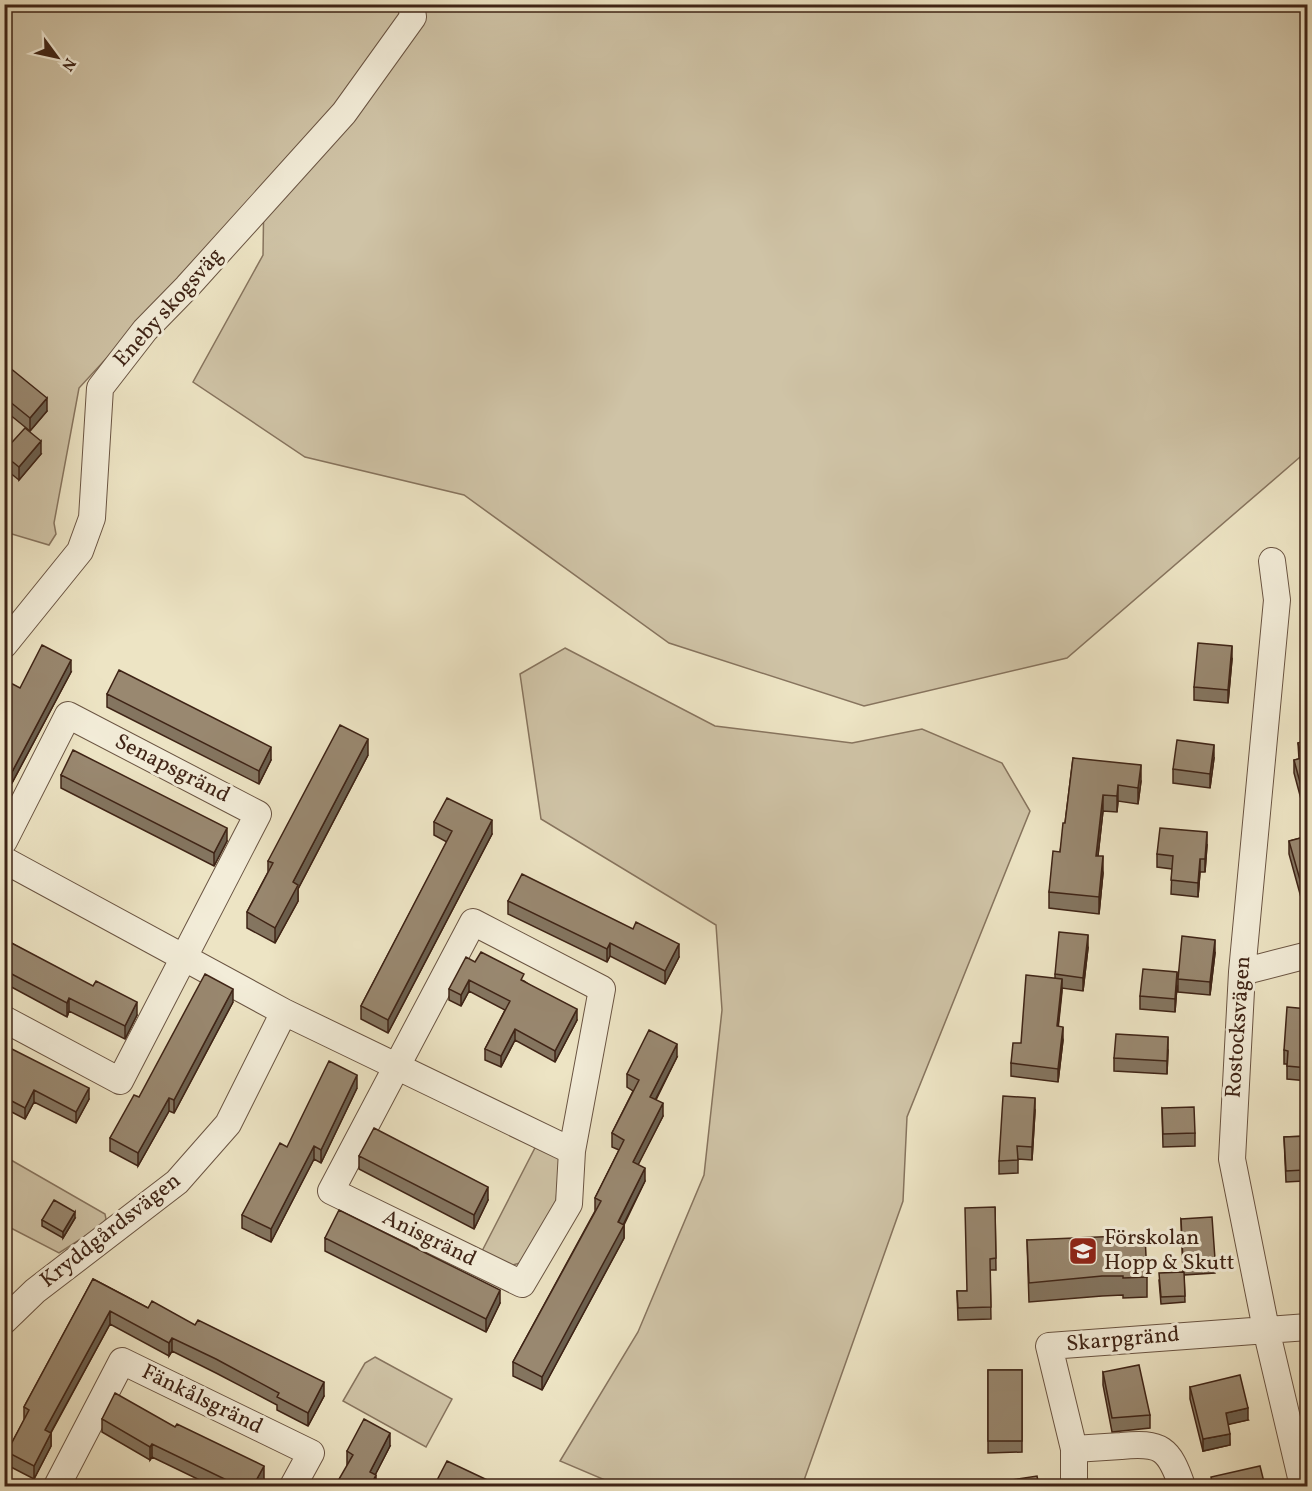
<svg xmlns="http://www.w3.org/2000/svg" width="1312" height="1491" font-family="Vollkorn,serif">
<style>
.green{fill:#cfc3a6;stroke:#87745e;stroke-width:1.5}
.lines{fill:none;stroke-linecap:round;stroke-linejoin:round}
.street-casing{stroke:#6a5442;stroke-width:28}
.street{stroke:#f3edd9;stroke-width:26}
.wall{fill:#847560;stroke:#3f2416;stroke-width:1.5}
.shaded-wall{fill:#6b5f4e;stroke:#3f2416;stroke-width:1.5}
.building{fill:#998870;stroke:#3f2416;stroke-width:1.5}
.labels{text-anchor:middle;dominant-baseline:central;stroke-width:6;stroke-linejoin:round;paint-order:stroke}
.street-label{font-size:22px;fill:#3f2416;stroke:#f3edd9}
.poi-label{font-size:22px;fill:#3f2416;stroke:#f3edd9;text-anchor:start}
</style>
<rect width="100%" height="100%" fill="#ede4c4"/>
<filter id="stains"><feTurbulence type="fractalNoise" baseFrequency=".00333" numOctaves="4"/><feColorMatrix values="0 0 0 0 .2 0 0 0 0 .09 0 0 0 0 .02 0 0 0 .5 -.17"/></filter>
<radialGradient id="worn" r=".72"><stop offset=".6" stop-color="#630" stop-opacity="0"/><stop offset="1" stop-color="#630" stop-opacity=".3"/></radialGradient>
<path class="green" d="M5 5H1307V451L1067 658 864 706 669 643 464 495 305 457 193 382 263 255 264 187 79 388 54 523 56 534 49 545 5 532Z
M565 648 715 726 852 743 922 729 1002 763 1030 811 907 1117 903 1201 802 1486H619L560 1461 638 1332 704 1175 722 1010 716 925 541 819 520 674Z
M538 1142 560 1152 556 1203 520 1263 509 1266 480 1255Z
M4 1156 105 1214 106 1219 101 1226 59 1253 5 1225Z
M375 1357 452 1399 426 1447 343 1401 365 1363Z"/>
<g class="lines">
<g class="street-casing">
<path id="street" d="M1272 561 1277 600 1242 972 1232 1159 1266 1329 1303 1486
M4 645 80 551 92 518 100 388 145 330 187 287 344 113 413 17 411 4
M4 841 68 715 258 814 120 1081 4 1019
M4 860 284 1012 572 1151
M473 922 602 989 572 1151 569 1204 522 1284 331 1191Z
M1242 972 1308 955
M4 1321 35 1291 177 1182 228 1124 284 1012
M1074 1449C1089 1448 1105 1447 1121 1446 1161 1442 1169 1448 1182 1486
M57 1486 122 1361 311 1453 293 1486
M1074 1486V1449L1049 1346 1308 1327"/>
</g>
<use href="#street" class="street"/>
</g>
<path class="wall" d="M4 363 47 411 30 431 4 410Z
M4 451 41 454 19 480 4 468Z
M1232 659 1228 703 1194 700V687Z
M71 672 12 783 6 780 4 782V687L20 688Z
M107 694 271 760 259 784 107 707Z
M1308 740 1305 814 1294 773V760L1299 759 1298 743Z
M368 755 298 889V901L275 943 247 928V912L268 872V861Z
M1073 758 1141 781 1138 804 1118 801 1117 812 1103 811 1098 856 1103 873 1099 914 1049 908V892L1060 852 1065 823Z
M1214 758 1210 788 1173 783V769Z
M61 775 227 841 214 866 61 788Z
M434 822 492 834 388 1033 361 1019V1006L447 842 434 835Z
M1308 836 1302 901 1289 854V841Z
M1207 845 1205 872H1200L1198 897 1171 894 1172 869 1157 867V854Z
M508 901 679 957 665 984 610 956 607 962 508 914Z
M4 939 137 1015 125 1039 69 1011 67 1017 4 983Z
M1088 948 1083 991 1062 988 1058 1026 1063 1040 1058 1082 1011 1076V1063L1055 978V974Z
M1215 953 1210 995 1178 992V979Z
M475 962 524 981 577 1020 555 1062 515 1040 501 1067 485 1060V1049L505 1010 469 991 461 1006 449 1000V989Z
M1177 986 1175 1012 1140 1009V996Z
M233 1002 174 1113 169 1111 138 1166 110 1151V1138L139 1097Z
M1308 1009V1081L1287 1079V1064H1284V1050Z
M4 1045 89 1099 76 1123 34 1102 25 1119 4 1108Z
M1168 1050 1167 1074 1114 1071V1058Z
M677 1057 656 1100 663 1116 638 1164 645 1181 624 1225V1238L542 1390 513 1376V1362L595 1211V1198L619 1150 612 1147V1133L633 1091 627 1087V1074Z
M357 1088 321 1163 314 1159 271 1242 242 1228V1215L287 1147Z
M1162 1108 1195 1133V1146L1163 1147Z
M1035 1111 1032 1160 1018 1159V1173L999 1174V1161Z
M1308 1136V1210H1306L1304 1181 1286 1182 1284 1137Z
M359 1156 488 1200 474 1229 359 1169Z
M995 1207 996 1270H990L991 1319 958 1320 957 1291H967Z
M75 1218 63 1238 42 1226V1220Z
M1181 1219 1215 1259V1273L1184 1275 1185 1302 1161 1304 1159 1280 1183 1272Z
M325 1238 500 1303 486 1332 325 1251Z
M1027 1240 1147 1277V1297L1123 1298V1295L1102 1296 1029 1302Z
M93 1279 148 1308 324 1396 308 1426 277 1410V1405L216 1373 172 1351 169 1356 110 1324 51 1433V1446L34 1479 7 1465V1452L24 1420V1407Z
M988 1370H1022V1452L988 1453Z
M1103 1372 1150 1415V1428L1112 1432 1103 1385Z
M1190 1387 1248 1420 1228 1424 1230 1445 1203 1451 1190 1399Z
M102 1419 264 1479 261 1486H212L152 1457 150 1460 102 1432Z
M390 1446 375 1475 376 1486 347 1465V1451Z"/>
<path class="shaded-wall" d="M47 398V411L30 431V418Z
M41 441V454L19 480V467Z
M1232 646V659L1228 703V690Z
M71 660V672L12 783V772Z
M368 739V755L298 889V901L275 943V928L293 882Z
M1214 745V758L1210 788V774Z
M271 747V760L259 784V771Z
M1141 765V781L1138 804V788Z
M6 769V780L4 782V771Z
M1118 785V801L1117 812V796Z
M1103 795V811L1096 872V856Z
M1305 801H1308V814H1305Z
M492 820V834L388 1033V1020Z
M227 828V841L214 866V853Z
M1207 832V845L1205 872V859Z
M1103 856V873L1099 914V897Z
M1200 859V872L1198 897V883Z
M1308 886V899L1302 901V887Z
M1088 935V948L1083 991V978Z
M1215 940V953L1210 995V982Z
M610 943V956L607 962V949Z
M679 944V957L665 984V971Z
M1177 972V986L1175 1012V999Z
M1062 979V992L1057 1039V1026Z
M469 980V991L461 1006V995Z
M233 989V1002L174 1113V1100Z
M69 998V1011L67 1017V1003Z
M137 1002V1015L125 1039V1026Z
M577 1009V1020L555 1062V1051Z
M1063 1027V1040L1058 1082V1069Z
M515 1029V1040L501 1067V1056Z
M1168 1037V1050L1167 1074V1061Z
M677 1044V1057L650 1110V1097Z
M357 1075V1088L321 1163V1150Z
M89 1088V1099L76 1123V1112Z
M34 1090V1102L25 1119V1108Z
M169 1098V1111L138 1166V1153Z
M1035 1098V1111L1032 1160V1147Z
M663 1103V1116L633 1175V1162Z
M314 1146V1159L271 1242V1229Z
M645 1168V1181L621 1229 624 1225V1238L542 1390V1377Z
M488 1187V1200L474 1229V1215Z
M75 1212V1218L63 1238V1232Z
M500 1290V1303L486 1332V1319Z
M110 1311V1324L45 1443V1430Z
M172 1338V1351L169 1356V1343Z
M324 1382V1396L308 1426V1413Z
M1248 1408V1420L1226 1425V1413Z
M51 1433V1446L34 1479V1466Z
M390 1433V1446L370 1485V1472Z
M1230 1434V1445L1203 1451V1439Z
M152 1444V1457L150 1460V1447Z
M264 1466V1479L261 1486H253Z
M376 1475V1486H370Z"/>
<path class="building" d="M4 363 47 398 30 418 4 397Z
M25 428 41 441 19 467 4 455V451Z
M1198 643 1232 646 1228 690 1194 687Z
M42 645 71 660 12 772 6 769 4 771V718L6 715 4 714V687L7 681 20 688Z
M119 670 271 747 259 771 107 694Z
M340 725 368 739 293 882 298 885 275 928 247 912 273 863 268 861Z
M1177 740 1214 745 1210 774 1173 769Z
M1308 740V801H1305L1294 760 1302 758 1298 743Z
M73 750 227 828 214 853 61 775Z
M1073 758 1141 765 1138 788 1118 785 1117 796 1103 795 1096 856H1103L1099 897 1049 892 1053 851 1060 852 1063 823H1065Z
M447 798 492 820 388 1020 361 1006 452 831 434 822Z
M1160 828 1207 832 1205 859H1200L1198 883 1171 880 1173 856 1157 854Z
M1308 836V886L1302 887 1289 841Z
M522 874 633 929 636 922 679 944 665 971 610 943 607 949 508 901Z
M1059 932 1088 935 1083 978 1055 974Z
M1182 936 1215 940 1210 982 1178 979Z
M4 939 93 986 96 981 137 1002 125 1026 69 998 67 1003 4 970Z
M481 952 524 974 521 980 577 1009 555 1051 515 1029 501 1056 485 1049 510 1001 469 980 461 995 449 989 466 957 475 962Z
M1143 969 1177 972 1175 999 1140 996Z
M205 974 233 989 174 1100 169 1098 138 1153 110 1138 134 1095 139 1097Z
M1026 975 1062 979 1057 1026 1063 1027 1058 1069 1011 1063 1013 1043H1021Z
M1287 1007 1308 1009V1068L1287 1066 1288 1051 1284 1050Z
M649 1030 677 1044 650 1097 663 1103 633 1162 645 1168 618 1222 624 1225 542 1377 513 1362 601 1201 595 1198 624 1140 612 1133 639 1080 627 1074Z
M1116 1034 1168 1037 1167 1061 1114 1058Z
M4 1045 89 1088 76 1112 34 1090 25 1108 4 1097Z
M329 1061 357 1075 321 1150 314 1146 271 1229 242 1215 280 1143 287 1147Z
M1003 1096 1035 1098 1032 1147 1017 1146 1018 1160 999 1161Z
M1194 1107 1195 1133 1163 1134 1162 1108Z
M374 1128 488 1187 474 1215 359 1156Z
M1308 1136V1198H1306L1304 1170 1286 1171 1284 1137Z
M54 1200 75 1212 63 1232 42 1220Z
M995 1207 996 1258 990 1259 991 1307 958 1308 957 1291H967L965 1208Z
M339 1210 500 1290 486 1319 325 1238Z
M1212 1217 1215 1259 1183 1262 1181 1219Z
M1145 1235 1147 1277 1123 1278V1276H1102L1029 1283 1027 1240Z
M1184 1272 1185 1296 1161 1297 1159 1273Z
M93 1279 148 1308 152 1301 195 1325 198 1320 324 1382 308 1413 277 1397 279 1393 216 1359 172 1338 169 1343 110 1311 45 1430 51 1433 34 1466 7 1452 29 1410 24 1407Z
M1139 1365 1150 1415 1112 1418 1103 1372Z
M988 1370H1022V1441H988Z
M1240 1375 1248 1408 1226 1413 1230 1434 1203 1439 1190 1387Z
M115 1393 175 1427 177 1424 264 1466 253 1486H239L152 1444 150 1447 102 1419Z
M364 1419 390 1433 370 1472 376 1475 370 1486H335L353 1455 347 1451Z
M447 1461 500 1486H434Z
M1260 1466 1265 1486H1213L1211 1477Z
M1037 1476 1039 1486H987V1484Z"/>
<defs>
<g id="school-square" transform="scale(1.5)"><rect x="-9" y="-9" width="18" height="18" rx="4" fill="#8f2418" stroke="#f3edd9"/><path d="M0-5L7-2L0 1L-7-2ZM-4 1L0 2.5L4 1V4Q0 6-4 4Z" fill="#fff"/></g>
</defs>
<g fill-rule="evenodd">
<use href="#school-square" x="1083" y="1251"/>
</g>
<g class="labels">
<g class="street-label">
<text transform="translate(169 308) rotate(-48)">Eneby skogsväg</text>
<text transform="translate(172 769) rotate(27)">Senapsgränd</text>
<text transform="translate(1239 1027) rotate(-86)">Rostocksvägen</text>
<text transform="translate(111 1231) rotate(-38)">Kryddgårdsvägen</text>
<text transform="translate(429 1239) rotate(26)">Anisgränd</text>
<text transform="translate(1123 1340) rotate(-5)">Skarpgränd</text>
<text transform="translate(202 1400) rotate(26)">Fänkålsgränd</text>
</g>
<g class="poi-label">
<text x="1104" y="1238">Förskolan<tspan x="1104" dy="25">Hopp &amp; Skutt</tspan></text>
</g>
</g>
<rect width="1312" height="1491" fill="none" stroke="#ede4c4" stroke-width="24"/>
<rect x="6" y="6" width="1300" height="1479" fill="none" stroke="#3f2416" stroke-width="3"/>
<rect x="12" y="12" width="1288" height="1467" fill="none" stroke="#3f2416" stroke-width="1.5"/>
<g transform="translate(57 57) rotate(123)" stroke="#f3edd9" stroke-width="4.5" paint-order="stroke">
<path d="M0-4.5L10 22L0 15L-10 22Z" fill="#3f2416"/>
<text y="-9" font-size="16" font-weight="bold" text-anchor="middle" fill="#3f2416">N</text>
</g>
<rect width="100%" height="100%" filter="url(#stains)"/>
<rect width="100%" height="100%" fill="url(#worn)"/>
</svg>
